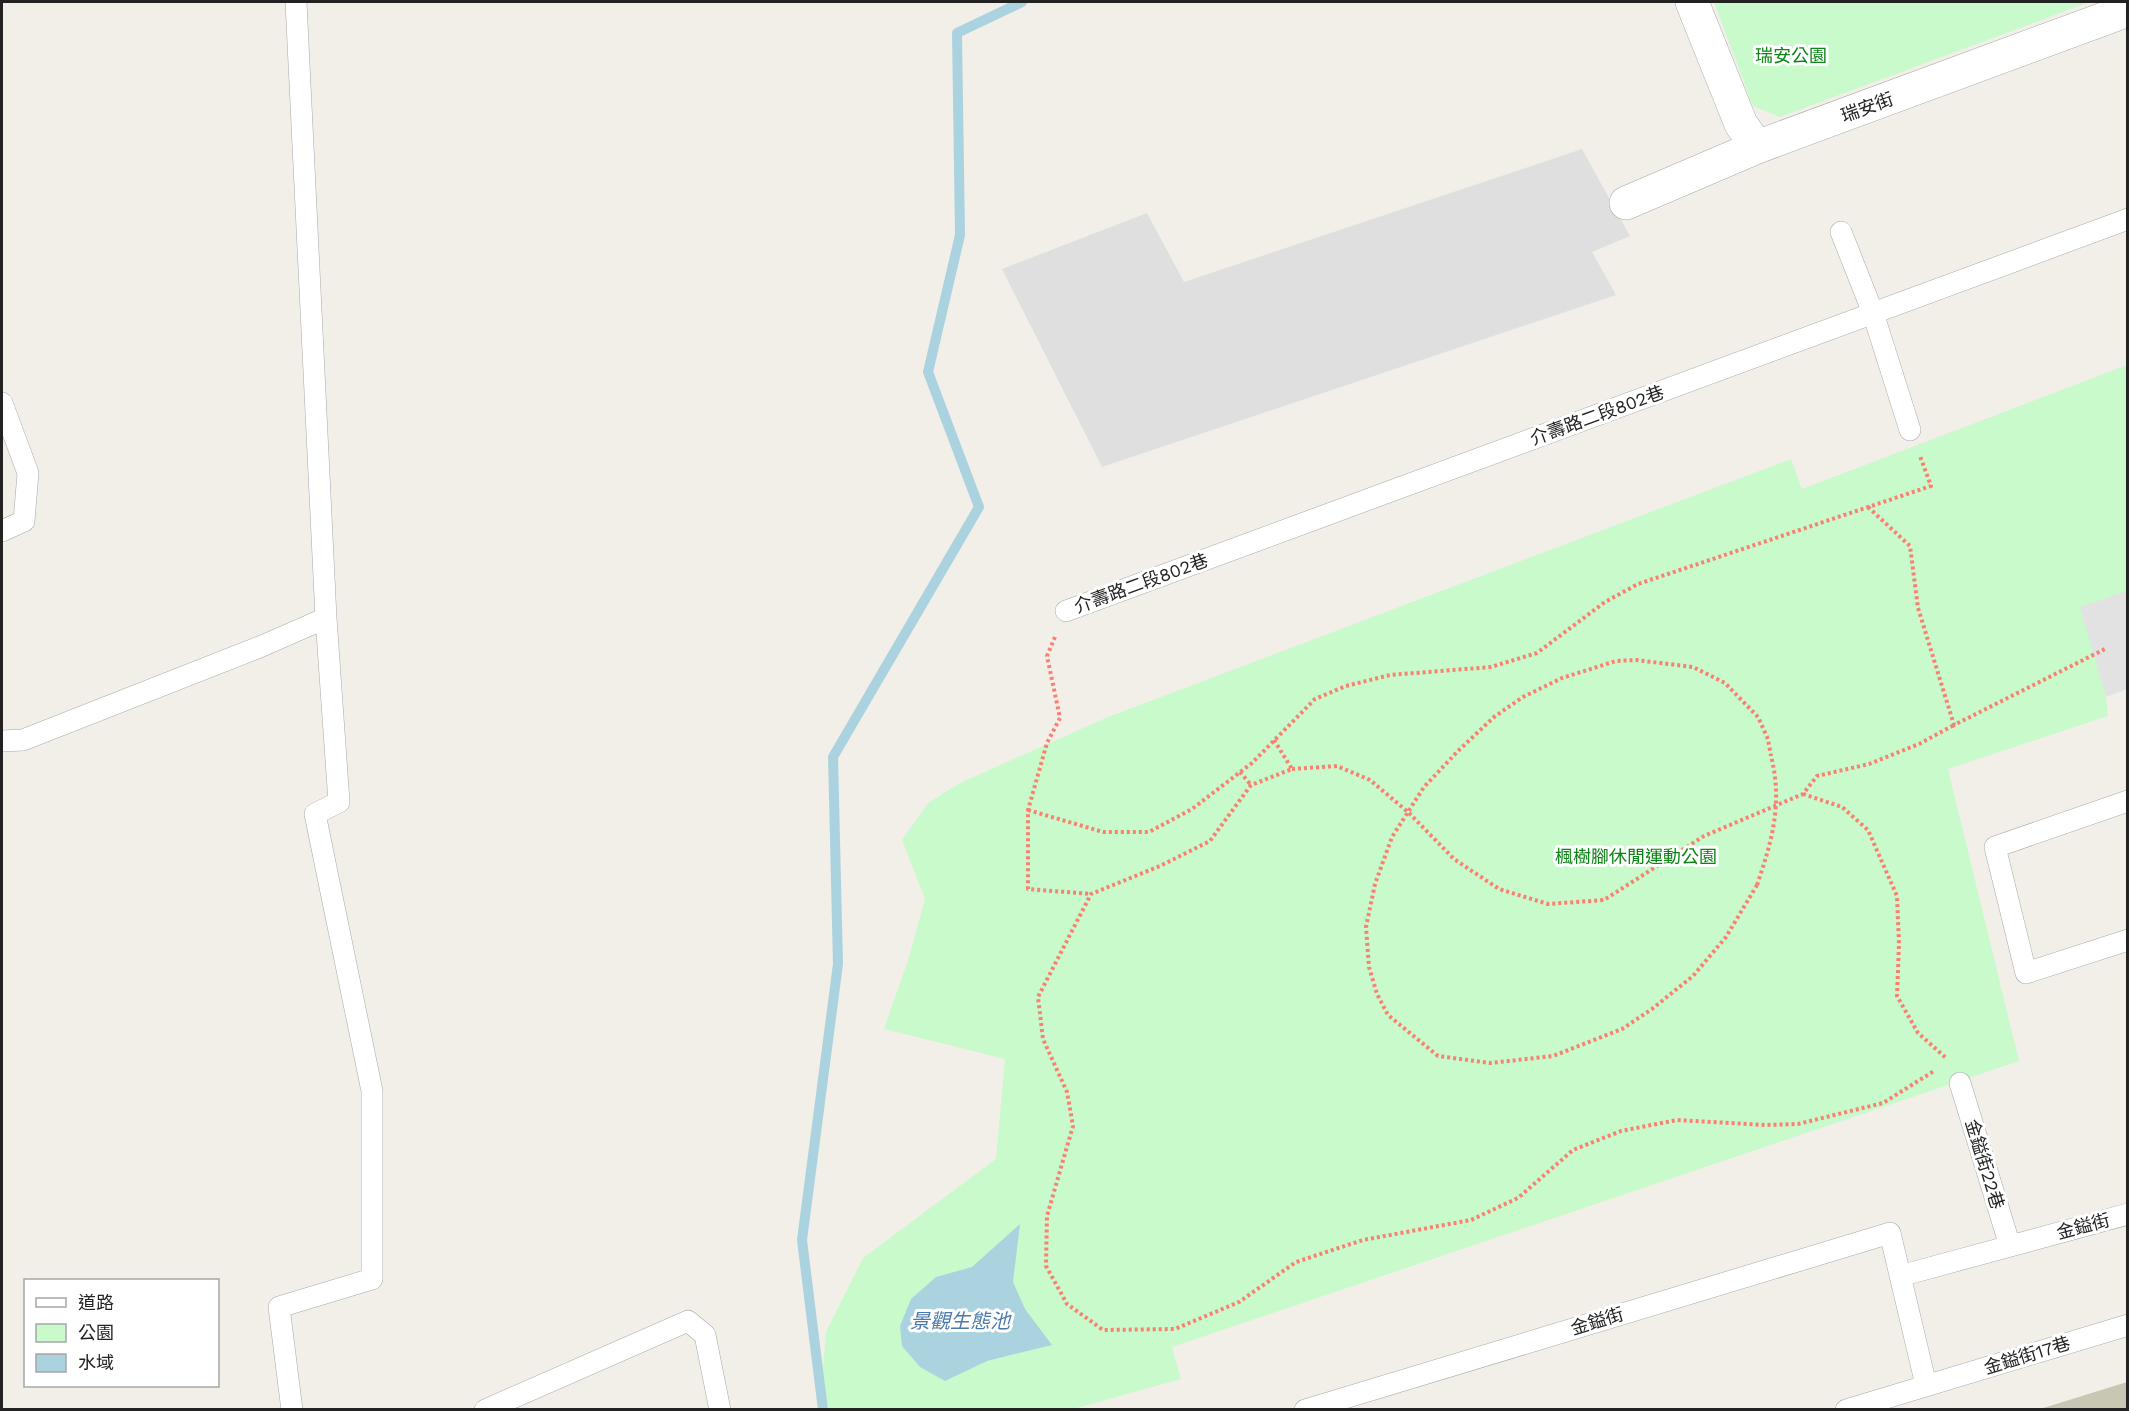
<svg xmlns="http://www.w3.org/2000/svg" width="2129" height="1411" font-family="'Work Sans','Noto Sans TC',sans-serif">
<style>
.residential{fill:#e0dfdf}
.construction{fill:#c7c7b4}
.park{fill:#c8facc}
.parking{fill:#e2e2e2}
.water{fill:#aad3df}
.lines{fill:none;stroke-linecap:round;stroke-linejoin:round}
.stream{stroke:#aad3df;stroke-width:10}
.lane-casing{stroke:#a9a9a9;stroke-width:22}
.street-casing{stroke:#a9a9a9;stroke-width:34}
.path{stroke:#fa8072;stroke-width:4;stroke-dasharray:3 3;stroke-linecap:butt}
.lane{stroke:#fff;stroke-width:21}
.street{stroke:#fff;stroke-width:33}
.path-bridge{stroke:#fa8072;stroke-width:4;stroke-dasharray:3 3;stroke-linecap:butt}
.labels{text-anchor:middle;dominant-baseline:central;stroke-width:6;stroke-linejoin:round;paint-order:stroke}
.park-label{font-size:18px;fill:#0c8416;stroke:#fff}
.street-label{font-size:18px;fill:#222;stroke:#fff}
.water-label{font-size:20px;font-style:italic;fill:#4a7aab;stroke:#fff}
</style>
<rect width="100%" height="100%" fill="#f2efe9"/>
<path class="residential" d="M1582 149 1630 236 1592 252 1616 295 1102 467 1002 269 1147 213 1184 282Z"/>
<path class="construction" d="M2127 1382V1409H2040Z"/>
<path class="park" d="M1714 2H2090L1780 117 1753 106Z
M2127 365V591L2081 607 2106 697 2108 716 1948 769 2019 1061 1172 1347 1181 1379 1073 1409H828L822 1380 826 1332 863 1258 996 1159 1005 1059 884 1029 908 960 925 899 902 840 928 803 960 783 1108 717 1791 459 1802 489Z"/>
<path class="parking" d="M2127 591V689L2106 697 2080 607Z"/>
<path class="water" d="M1020 1224 1013 1282 1025 1309 1052 1345 987 1361 945 1381 920 1367 902 1346 900 1326 911 1299 936 1277 972 1267Z"/>
<g class="lines">
<path class="stream" d="M823 1410 802 1240 838 964 833 757 979 507 928 372 960 235 957 33 1022 2"/>
<g class="lane-casing">
<path id="lane" d="M1841 232 1873 313 1910 430
M2 403 28 473 24 521 2 531
M1066 611 2128 219
M2 741 23 740 262 646 326 618
M2128 801 1995 847 2026 973 2128 940
M1960 1083 2010 1246
M1900 1276 2128 1214
M292 1410 279 1307 372 1279V1091L315 814 339 802 326 618 296 2
M485 1410 688 1321 705 1335 720 1410
M1305 1410 1890 1233 1926 1385
M1846 1410 2128 1325"/>
</g>
<g class="street-casing">
<path id="street" d="M1692 2 1741 124 1757 147 2128 10
M1626 203 1757 147"/>
</g>
<path class="path" d="M1868 507 1910 546 1918 608 1954 725 2105 649
M1055 637 1047 656 1060 718 1047 743 1028 810V889L1091 894
M1274 740 1292 769 1251 785 1210 841 1160 866 1091 894 1038 997 1043 1039 1067 1092 1073 1126 1047 1216 1046 1266 1067 1304 1103 1330 1175 1329 1239 1302 1296 1262 1363 1240 1471 1220 1518 1198 1573 1150 1621 1131 1677 1120 1765 1125 1798 1124 1883 1103 1934 1071
M1292 769 1337 766 1370 780 1408 812 1454 859 1499 889 1548 904 1604 900 1704 836 1803 794 1817 776 1869 764 1919 744 1954 725
M1240 772 1251 785
M1803 794 1842 807 1868 830 1897 896 1899 944 1897 996 1918 1033 1947 1059
M1028 810 1103 832H1149L1192 809 1252 763 1315 699 1346 686 1390 675 1491 667 1537 653 1605 602 1638 584 1931 486 1920 456
M1757 885 1726 937 1693 976 1652 1009 1622 1029 1553 1056 1490 1063 1438 1056 1388 1015 1377 994 1369 967 1366 927 1375 884 1392 837 1424 787 1457 752 1494 717 1523 697 1562 678 1616 661 1636 660 1693 667 1725 683 1758 717 1768 739 1771 756"/>
<use href="#lane" class="lane"/>
<use href="#street" class="street"/>
<path class="path-bridge" d="M1757 885C1772 841 1783 803 1771 756"/>
</g>
<g class="labels">
<g class="park-label">
<text x="1791" y="55">瑞安公園</text>
<text x="1636" y="856">楓樹腳休閒運動公園</text>
</g>
<g class="street-label">
<text transform="translate(1867 107) rotate(-20)">瑞安街</text>
<text transform="translate(1597 415) rotate(-20)">介壽路二段802巷</text>
<text transform="translate(1141 583) rotate(-20)">介壽路二段802巷</text>
<text transform="translate(1985 1164) rotate(73)">金鎰街22巷</text>
<text transform="translate(2083 1226) rotate(-15)">金鎰街</text>
<text transform="translate(1597 1321) rotate(-17)">金鎰街</text>
<text transform="translate(2027 1355) rotate(-17)">金鎰街17巷</text>
</g>
<g class="water-label">
<text x="960" y="1321">景觀生態池</text>
</g>
</g>
<rect width="2129" height="1411" fill="none" stroke="#222222" stroke-width="6"/>
<rect x="24" y="1279" width="195" height="108" fill="#ffffff" stroke="#a7a7a7" stroke-width="1.5"/>
<rect x="36" y="1298" width="30" height="9" fill="#ffffff" stroke="#a7a7a7" stroke-width="1.5"/>
<text x="78" y="1309" font-size="18" fill="#222222">道路</text>
<rect x="36" y="1324" width="30" height="18" fill="#c8facc" stroke="#a7a7a7" stroke-width="1.5"/>
<text x="78" y="1339" font-size="18" fill="#222222">公園</text>
<rect x="36" y="1354" width="30" height="18" fill="#aad3df" stroke="#a7a7a7" stroke-width="1.5"/>
<text x="78" y="1369" font-size="18" fill="#222222">水域</text>
</svg>
